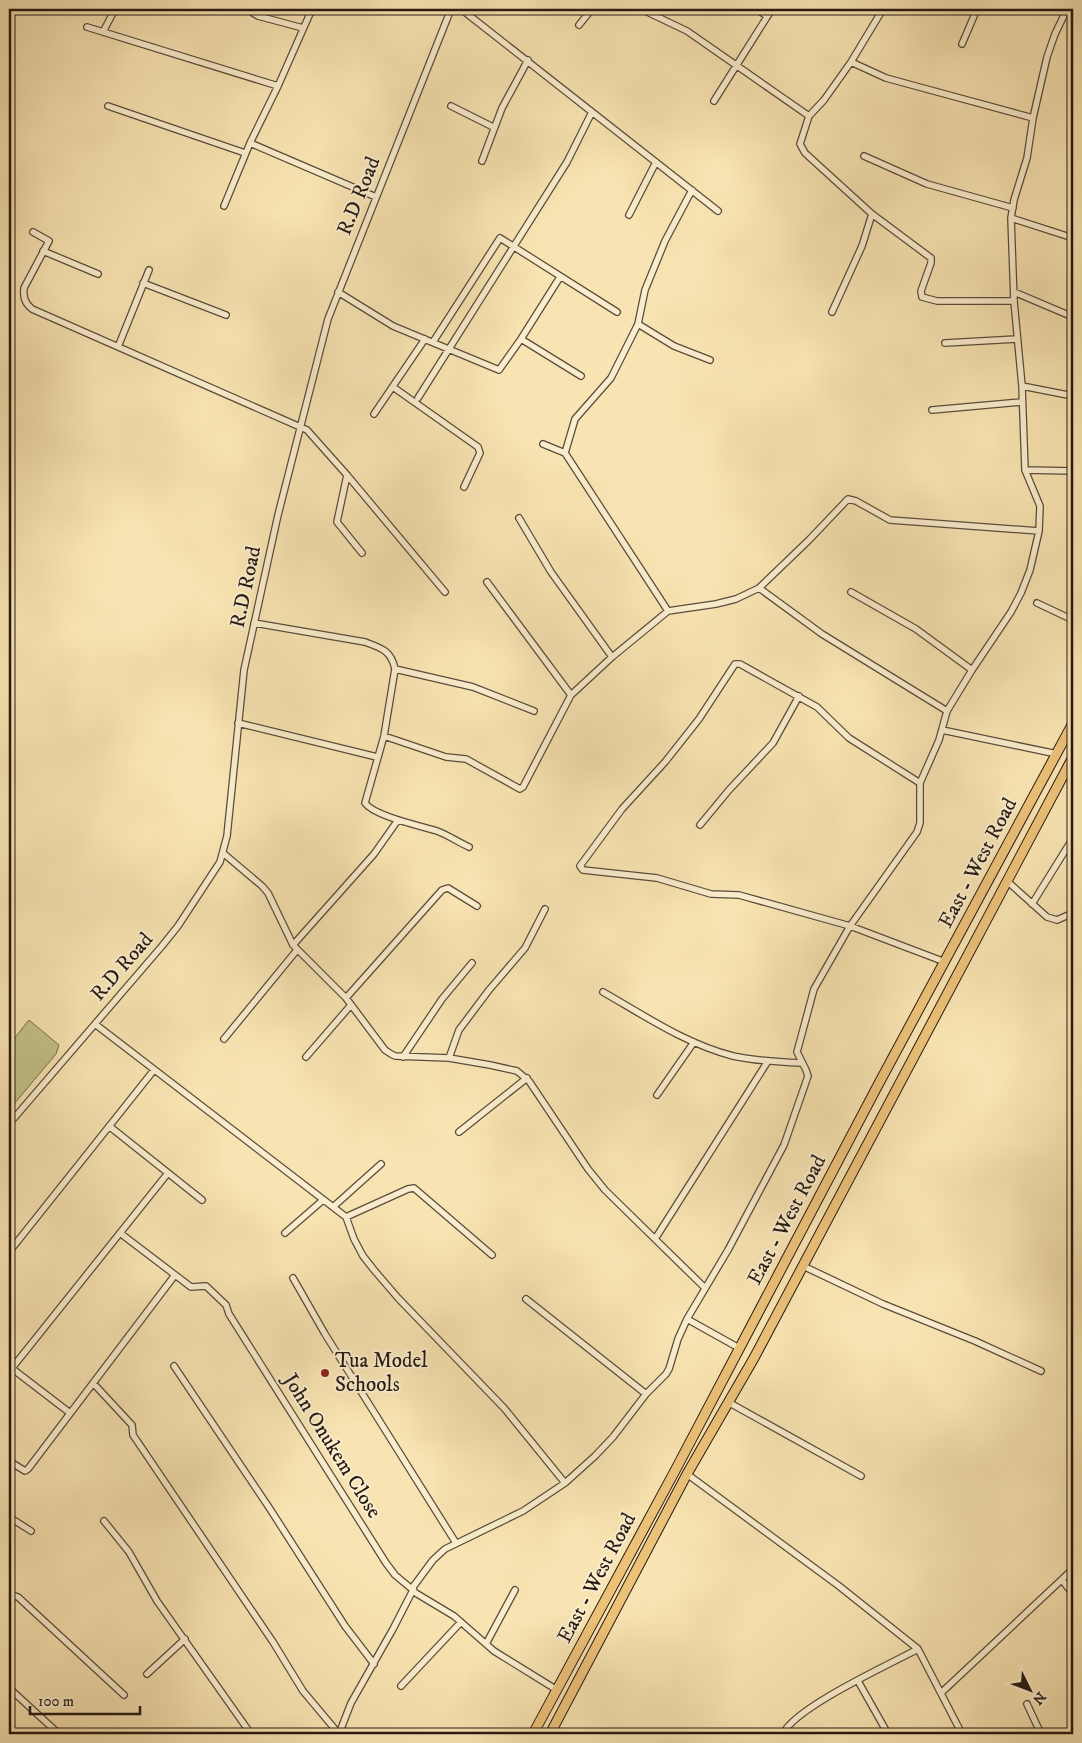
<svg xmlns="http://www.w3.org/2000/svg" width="1082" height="1743" font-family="'IM FELL DW Pica',serif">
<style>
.green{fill:#c3c288;stroke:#746e4e}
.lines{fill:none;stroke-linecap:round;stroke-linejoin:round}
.minor-casing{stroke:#5a4c3b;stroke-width:8}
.primary-casing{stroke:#261913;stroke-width:11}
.minor{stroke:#faedcd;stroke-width:5.5}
.primary{stroke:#ecc279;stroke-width:9}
.poi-dot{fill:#8f2418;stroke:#faedcd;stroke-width:2}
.labels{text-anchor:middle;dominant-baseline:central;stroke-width:4;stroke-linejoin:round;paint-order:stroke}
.street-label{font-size:21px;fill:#261913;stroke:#faedcd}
.poi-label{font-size:21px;fill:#261913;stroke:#faedcd;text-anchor:start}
</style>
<rect width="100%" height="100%" fill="#f8e4b2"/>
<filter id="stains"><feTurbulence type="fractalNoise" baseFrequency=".004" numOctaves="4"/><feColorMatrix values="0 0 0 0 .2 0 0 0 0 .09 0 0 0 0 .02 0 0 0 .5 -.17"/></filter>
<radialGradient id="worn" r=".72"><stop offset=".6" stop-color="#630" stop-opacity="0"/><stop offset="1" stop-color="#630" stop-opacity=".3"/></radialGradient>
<path class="green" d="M29 1020 59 1045 56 1054 9 1110V1045Z"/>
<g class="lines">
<g class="minor-casing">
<path id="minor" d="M254 9 253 13 258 16 303 28
M461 9 718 211
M641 9 687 31 809 116
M756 9 767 16
M883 9 851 62 824 100 809 116 800 144 805 153 872 214 931 258V263L921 291 922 297 937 301H1014
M579 25 592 9
M87 27 278 86
M103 32 115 9
M962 44 977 9
M851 62 886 78 1033 118
M714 101 772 9
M108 106 245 153
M451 106 493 127
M250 143 376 197
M864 156 927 184 1013 208
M482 161 502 108 528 60
M224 206 250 143 278 86 312 9
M629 215 656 162
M1011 218 1073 238
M33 232 49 241 24 288C23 298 25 303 32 309L307 430 347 475 445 592
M43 251 98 274
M143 283 226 315
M338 292 393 326 499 370 521 339 560 277
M1014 292 1073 317
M832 312 862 246 872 214
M638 324 674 346 710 360
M521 339 581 376
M433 342 500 238 617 312
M945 343 1017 339
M118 347 149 270
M1022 386 1073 396
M393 387 478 447 480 453 464 487
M418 398 567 162 592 112
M932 410 1022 402
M374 414 425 339
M543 444 565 453 668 611
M565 453 575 419 611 378 638 324 645 290 665 241 692 190
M1025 470 1073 471
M347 475 337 522 362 553
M519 518 551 572 612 657
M487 582 571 695
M759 588 822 634 947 711
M851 592 916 629 972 670
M1037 603 1073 620
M254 623 365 642C381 648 391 650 395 669L384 736 365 803C374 816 421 826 437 831 448 835 458 842 469 847
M395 669 473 687 534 711
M238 723 377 757
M942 730 1057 754
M384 736 446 757 466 759 520 789 523 787 571 695 612 657 668 611 716 604 736 599 759 588 809 540 848 499 856 501 890 520 1039 531
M920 783 849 738 817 707 740 664H735L699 719 665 762 622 809 580 866 583 870 657 878 711 894 739 895 850 926 945 962
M700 825 729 790 773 743 799 696
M223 853 262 886 268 893 293 945 346 998 385 1050 391 1054 395 1056 449 1058 490 1065 517 1071 529 1081 588 1169 605 1190 705 1288
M1007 881 1047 917 1057 920 1073 913
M1032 904 1073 838
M293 945 374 854 398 820
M603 992C645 1016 686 1044 733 1056 756 1061 778 1062 801 1063
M346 998 442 890 448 888 477 906
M95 1024 346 1217 354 1239 363 1256 374 1270 398 1298 504 1408 565 1483
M224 1039 297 950
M306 1057 351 1005
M403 1057 442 999 472 963
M449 1058 459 1030 489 990 525 948 545 909
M657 1095 694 1042
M9 1124 162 946 178 926 220 862 227 836 244 670 278 515 328 319 451 9
M109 1126 202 1200
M459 1132 527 1078
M333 1207 381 1164
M346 1217 408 1189 414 1188 492 1255
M120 1233 191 1287 206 1286 226 1305 229 1314 386 1563 395 1575 413 1590 393 1629 351 1703 339 1734
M285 1233 323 1200
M655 1239 768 1061
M9 1252 154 1070
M803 1266 883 1304 975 1341 1041 1371
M293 1278 325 1334 456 1543
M526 1299 646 1394
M687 1319 739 1348
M174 1366 270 1509 345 1626 374 1664
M10 1367 70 1413
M12 1368 168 1173
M93 1383 132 1425 133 1435 273 1642 303 1691 339 1734
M728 1402 861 1476
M9 1461 25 1471 28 1469 175 1275
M687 1474 839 1586 918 1649 962 1734
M9 1517 31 1531
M104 1521 129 1552 157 1601 251 1734
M1062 1580 1073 1594
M9 1599 15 1596 18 1597 124 1695
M486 1644 515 1590
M147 1674 185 1639
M858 1681 888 1734
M401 1686 461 1622
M9 1688 59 1734
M557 1690 494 1651 454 1616 414 1592 413 1587 433 1560 445 1549 523 1511 565 1483 595 1456 613 1437 646 1394 666 1374 669 1369 678 1339 687 1319 728 1250 784 1145 808 1076 806 1070 797 1052 814 989 850 926 917 832 920 823V783L939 740 947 711 972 670 1011 612 1021 593 1030 570 1039 531 1040 506 1025 470 1022 386 1014 301 1011 218 1014 200 1027 158 1033 118 1047 57 1055 34 1067 9
M941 1693 1073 1569
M1027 1704 1041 1734
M783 1734C794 1708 890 1664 918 1649"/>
</g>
<g class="primary-casing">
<path id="primary" d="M533 1734 677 1467 878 1085 1073 723
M550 1734 687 1474 754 1358 1073 757"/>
</g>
<use href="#minor" class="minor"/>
<use href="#primary" class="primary"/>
</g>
<circle class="poi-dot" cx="325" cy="1373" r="5"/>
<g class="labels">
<g class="street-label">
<text transform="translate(359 196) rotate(-68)">R.D Road</text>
<text transform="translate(246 587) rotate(-78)">R.D Road</text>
<text transform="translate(978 863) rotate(-62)">East - West Road</text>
<text transform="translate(122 967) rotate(-49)">R.D Road</text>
<text transform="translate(787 1220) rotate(-62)">East - West Road</text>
<text transform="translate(332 1446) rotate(58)">John Onukem Close</text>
<text transform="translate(597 1578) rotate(-62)">East - West Road</text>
</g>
<g class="poi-label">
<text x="335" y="1361">Tua Model<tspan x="335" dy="24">Schools</tspan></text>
</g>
</g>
<rect width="1082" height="1743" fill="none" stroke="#f8e4b2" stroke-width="30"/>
<rect x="10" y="10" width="1062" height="1723" fill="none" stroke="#261913" stroke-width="2.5"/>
<rect x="15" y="15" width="1052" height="1713" fill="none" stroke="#261913"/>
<g transform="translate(1030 1690) rotate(132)" stroke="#faedcd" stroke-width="4" paint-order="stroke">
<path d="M0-4L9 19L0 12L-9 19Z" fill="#261913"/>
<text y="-8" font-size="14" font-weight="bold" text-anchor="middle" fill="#261913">N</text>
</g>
<path d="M30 1706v8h110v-8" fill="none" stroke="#261913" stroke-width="2.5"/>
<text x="38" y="1706" font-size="15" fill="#261913" stroke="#faedcd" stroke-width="4" paint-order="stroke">100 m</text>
<rect width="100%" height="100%" filter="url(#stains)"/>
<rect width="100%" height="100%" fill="url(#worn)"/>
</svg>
